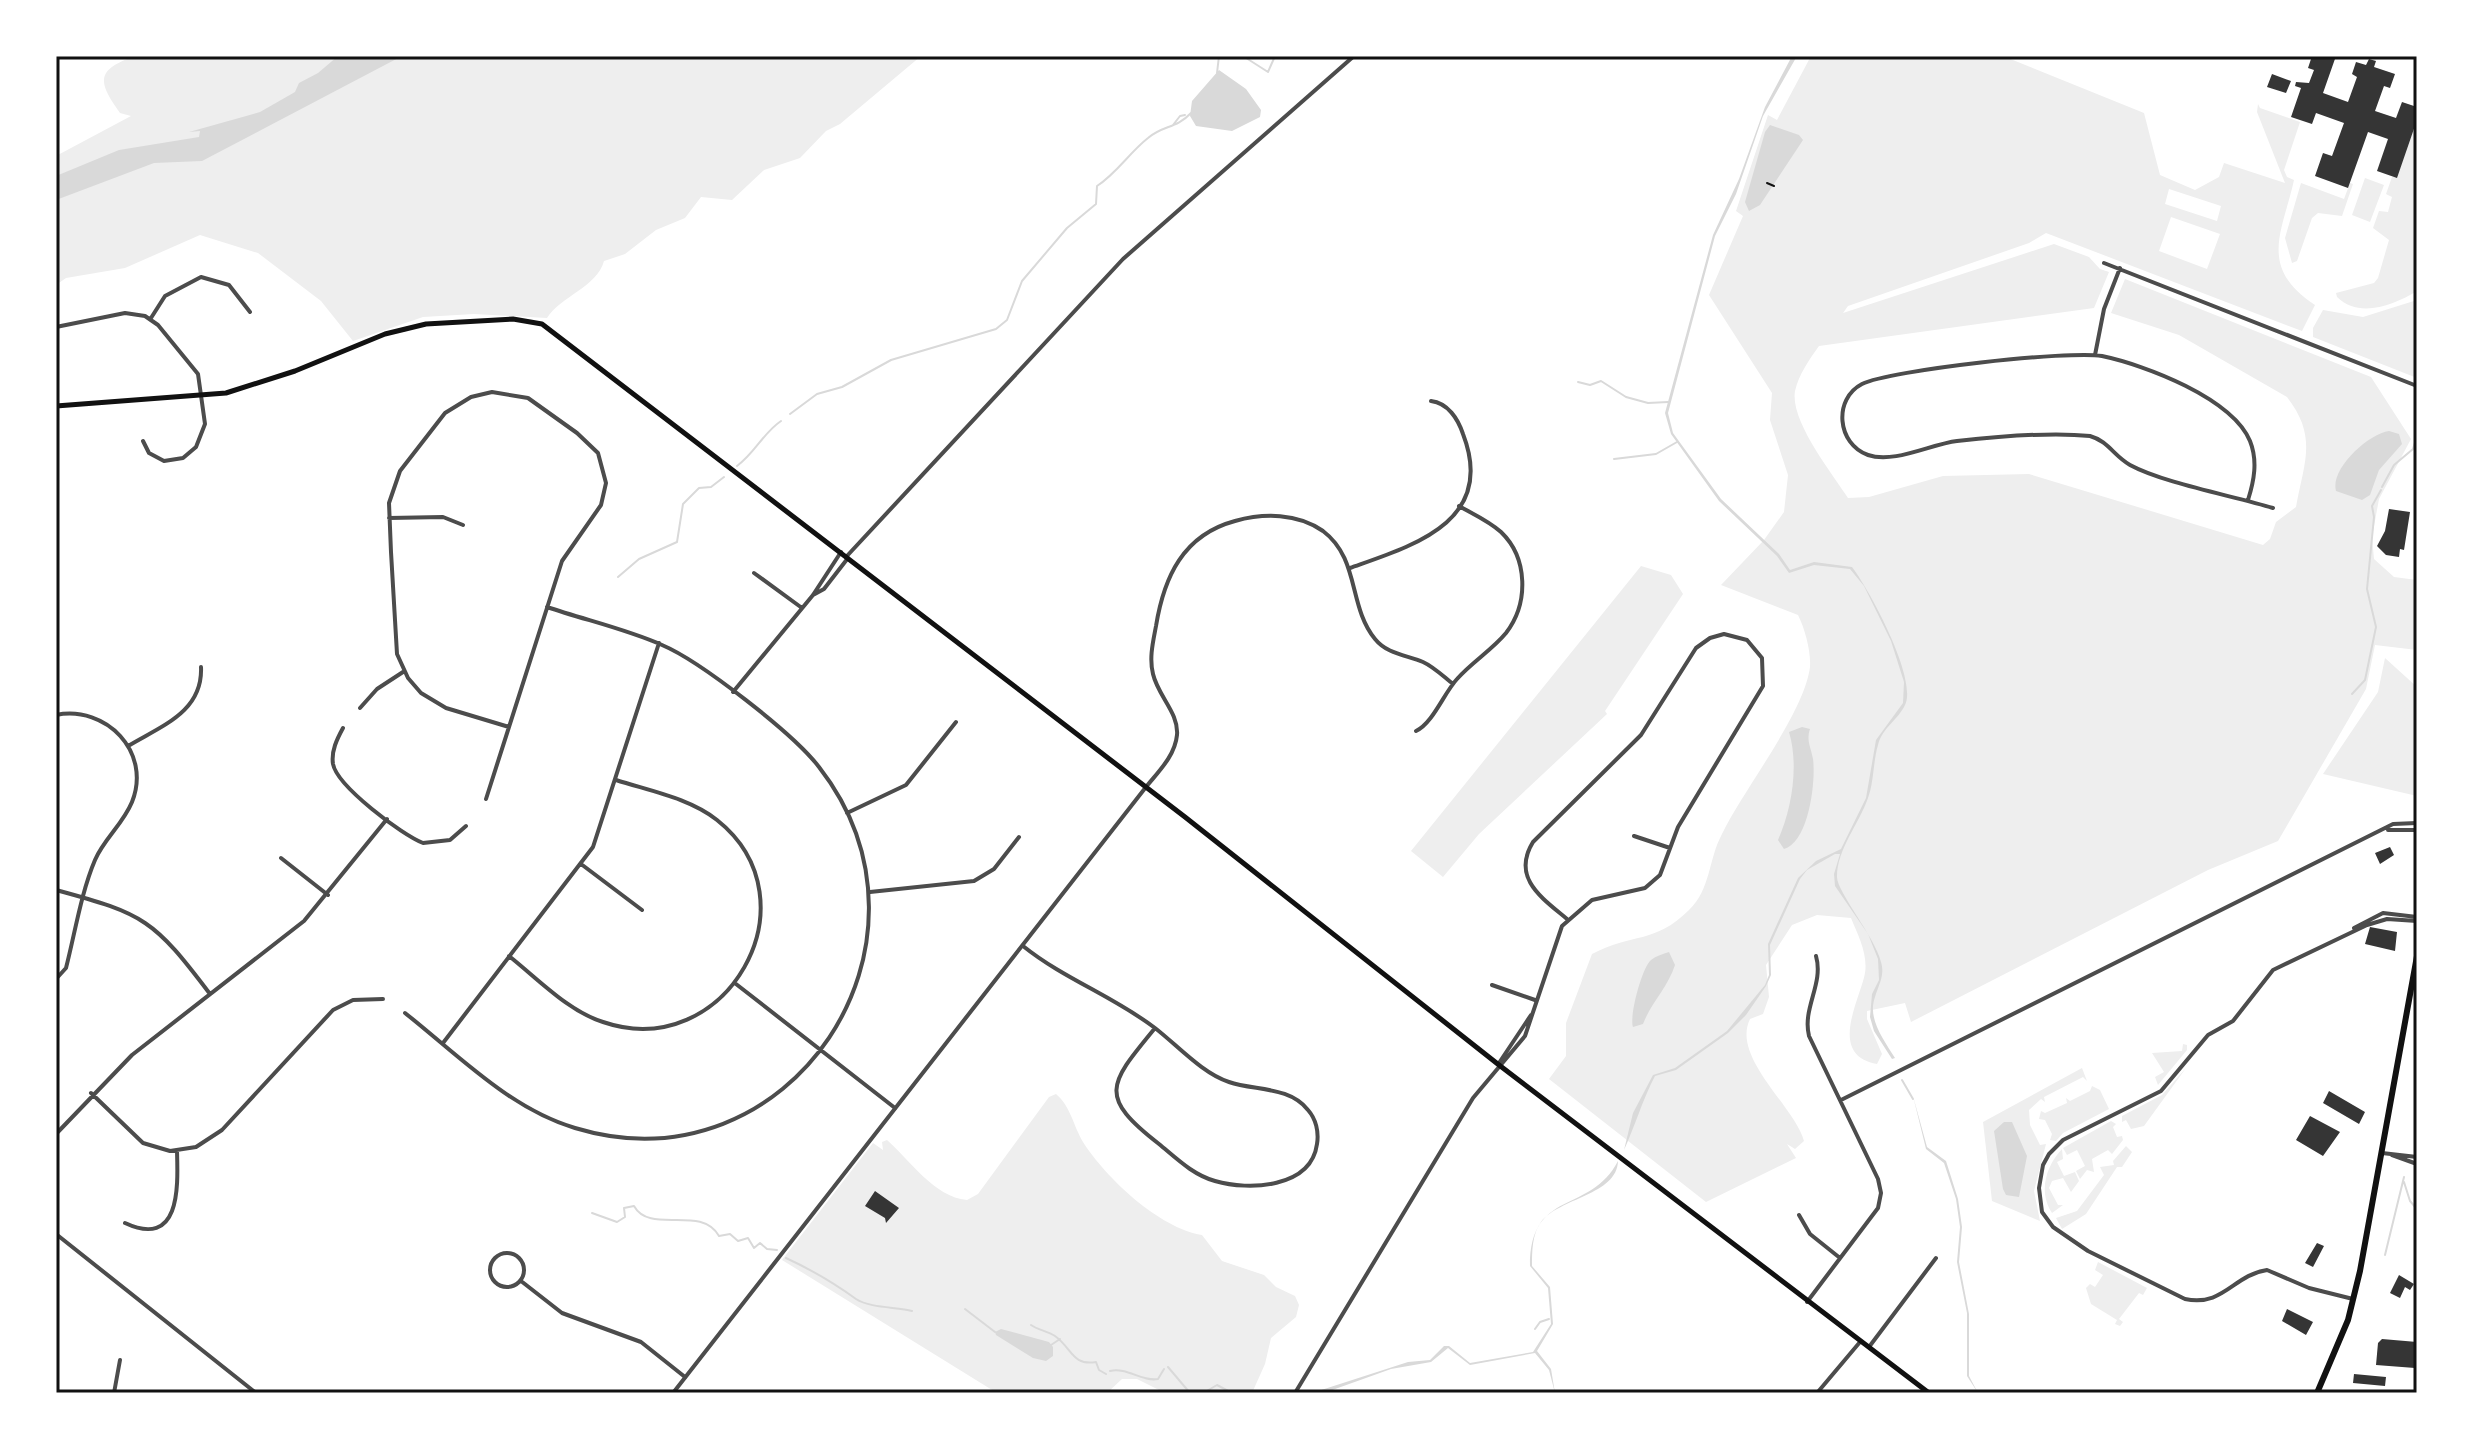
<svg xmlns="http://www.w3.org/2000/svg" width="2473" height="1449" font-family="'Fira Sans Condensed',sans-serif">
<style>
.green{fill:#eee;fill-rule:evenodd}
.water{fill:#d9d9d9}
.lines{fill:none;stroke-linecap:round;stroke-linejoin:round}
.stream{stroke:#d9d9d9;stroke-width:2}
.building{fill:#353535}
.path{stroke:#111;stroke-width:2}
.minor{stroke:#4c4c4c;stroke-width:4}
.tertiary{stroke:#4c4c4c;stroke-width:4}
.secondary{stroke:#111;stroke-width:5}
.trunk{stroke:#111;stroke-width:6}
.neatline{fill:none;stroke:#111;stroke-width:3}
</style>
<rect width="100%" height="100%" fill="#fff"/>
<path class="green" d="M135 56H921L840 124 826 131 800 158 764 170 732 200 701 197 685 218 656 230 625 254 604 261C597 287 561 296 547 318L474 314 423 317 353 341 321 301 258 253 200 235 125 268 66 278 56 285V156L131 116 120 113C97 81 96 70 135 56Z
M1811 56H2003L2144 113 2160 175 2195 190 2219 177 2224 163 2285 183 2257 112 2258 104 2260 108 2300 122 2284 170 2287 177 2294 180C2283 231 2257 267 2315 305L2302 331 2046 233 2029 243 1848 306 1843 313 2054 244 2089 257 2100 269 2109 272 2094 308 1819 346C1809 360 1799 374 1795 391 1790 421 1832 473 1848 498L1869 497 1943 476 2029 474 2263 545 2270 539 2276 522 2296 507C2304 462 2318 437 2287 397L2179 335 2111 313 2125 279 2371 377 2411 439 2379 499 2372 537 2374 559 2394 577 2417 580V650L2375 645 2366 689 2278 841 2208 870 1911 1022 1905 1003 1867 1011V1019L1882 1054 1877 1064C1827 1055 1860 1000 1865 973 1868 954 1858 935 1851 918L1817 915 1792 925 1766 965 1769 997 1763 1014 1750 1019C1731 1057 1795 1107 1804 1141L1795 1149 1787 1144 1796 1158 1706 1202 1549 1079 1566 1056V1023L1592 954C1632 933 1655 944 1689 910 1711 889 1708 860 1722 834 1743 790 1804 714 1810 667 1811 651 1805 629 1798 615L1721 585 1764 540 1784 512 1788 475 1770 420 1772 393 1709 295 1743 216 1736 211 1768 115 1777 120ZM2169 189 2221 206 2217 221 2165 204ZM2171 217 2220 234 2207 269 2159 251Z
M2417 120V291C2394 305 2359 319 2337 297L2336 293 2374 283 2378 278 2389 240 2373 228 2379 211 2388 212 2392 197 2386 194 2392 177H2397Z
M2365 178 2384 185 2370 222 2352 215Z
M2301 183 2344 199 2350 183 2353 184 2342 216 2318 213 2312 218 2297 261 2292 263 2285 238Z
M2417 300V378L2313 337V328L2323 310 2363 317Z
M1641 566 1671 575 1683 594 1605 711 1607 714 1479 834 1443 877 1411 851Z
M2385 658 2417 687V796L2323 774 2378 692Z
M2183 1044 2187 1045V1050L2158 1085 2155 1077 2164 1072 2152 1053 2182 1051Z
M2082 1068 2087 1081 2083 1077 2044 1097 2045 1102 2041 1099 2029 1110 2030 1125 2040 1145 2046 1144 2034 1191 2040 1221 1992 1201 1983 1122Z
M2186 1068 2144 1126 2131 1129 2126 1120 2122 1122V1116L2162 1095Z
M2092 1086 2100 1090 2109 1109 2063 1133 2056 1141 2050 1140 2052 1134 2045 1120 2039 1119 2041 1111 2045 1113 2067 1103 2066 1098 2070 1101 2090 1091Z
M1056 1094C1071 1107 1073 1125 1083 1142 1106 1178 1159 1228 1202 1235L1222 1261 1264 1275 1276 1287 1295 1296 1299 1305 1296 1317 1271 1338 1265 1364 1252 1393H1165L1137 1379H1122L1107 1393H997L782 1260 873 1143 883 1150 882 1142 887 1140C910 1160 934 1197 967 1200L978 1194 1049 1097Z
M2111 1121 2116 1124 2113 1127 2117 1137 2122 1136 2123 1140 2112 1154 2108 1150 2092 1159 2094 1172 2087 1170 2080 1179 2076 1171 2085 1166 2077 1150 2067 1155 2063 1148Z
M2126 1146 2132 1152 2122 1167H2117L2086 1214 2062 1229 2056 1218 2077 1211 2104 1175 2100 1167 2114 1165 2113 1161Z
M2062 1149 2063 1159 2057 1162 2064 1176 2075 1172 2079 1181 2071 1192 2063 1178 2052 1181 2049 1188 2058 1205H2063L2052 1213C2038 1192 2046 1166 2062 1149Z
M2098 1262 2147 1288 2143 1295 2139 1293 2119 1319 2123 1322 2120 1326 2115 1324 2117 1320 2091 1304 2086 1288 2090 1284 2095 1287 2103 1275 2095 1270Z"/>
<path class="water" d="M338 56H402L202 161 154 163 56 200V176L119 150 199 137 200 131 189 132 260 112 295 92 299 83 318 73Z
M1792 56H1797L1763 116 1736 194 1715 236 1668 413 1673 433 1721 499 1779 554 1790 570 1814 562 1852 567C1869 589 1918 679 1905 705 1898 720 1882 728 1878 745 1873 762 1874 782 1868 798 1859 824 1837 849 1837 877 1837 892 1875 937 1881 962 1885 975 1879 984 1875 997 1867 1019 1884 1040 1895 1058L1892 1059 1874 1031 1870 1017 1872 994 1879 980 1878 959 1868 934 1835 886 1834 874 1840 854H1835L1807 870 1800 879 1770 945 1771 975 1766 986 1746 1015 1728 1033 1676 1070 1655 1076C1642 1101 1635 1126 1624 1150L1633 1113 1653 1075 1675 1068 1727 1031 1765 985 1769 975 1768 944 1798 878 1816 861 1841 849 1866 798 1876 740 1903 703 1904 682 1891 641 1864 586 1850 569 1814 565 1789 573 1777 556 1719 501 1671 434 1665 413 1713 235 1739 179 1765 107Z
M1219 70 1246 89 1261 110 1260 117 1232 131 1196 126 1190 116 1192 101Z
M1770 125 1799 135 1803 140 1760 205 1749 211 1745 202 1765 132Z
M2389 431 2399 434 2402 444 2379 470 2370 495 2362 500 2336 491C2330 469 2368 434 2389 431Z
M1802 727 1810 729C1806 741 1811 747 1813 759 1816 781 1809 842 1784 849L1778 840C1792 809 1799 765 1789 732Z
M1669 952 1675 965C1668 987 1651 1003 1643 1024L1633 1027C1629 1017 1642 967 1651 960 1656 956 1663 954 1669 952Z
M1913 1096 1927 1147 1946 1161 1958 1199 1962 1227 1959 1262 1969 1314V1376L1978 1393 1967 1376V1313L1957 1262 1960 1227 1956 1199 1944 1163 1926 1149Z
M2004 1122H2012L2027 1156 2019 1197 2006 1195 2003 1189 1994 1131Z
M1618 1161C1617 1195 1559 1198 1541 1222 1532 1234 1532 1252 1532 1266L1550 1287 1553 1324 1537 1351 1551 1369 1555 1393 1549 1370 1535 1353 1470 1365 1448 1348 1431 1362 1391 1369 1324 1393H1312L1408 1362 1430 1360 1444 1346H1449L1470 1363 1533 1352 1551 1324 1548 1288 1530 1266C1530 1188 1590 1215 1618 1161Z
M1001 1329 1049 1342 1053 1347V1356L1046 1361 1033 1358 996 1335 995 1332Z"/>
<g class="lines">
<path class="stream" d="M1243 56 1268 72 1275 56
M1217 73 1219 56
M1173 125 1180 116 1185 115
M1578 382 1590 385 1601 381 1626 397 1648 403 1668 402
M790 414 817 394 842 387 891 360 996 329 1007 320 1022 281 1067 228 1096 204 1097 186C1117 173 1129 153 1148 138 1163 125 1176 129 1191 113
M1614 459 1656 454 1677 442
M737 466C755 453 763 433 781 421
M2382 487 2394 465 2413 449 2417 436
M618 577 639 559 677 542 683 504 699 488 711 487 724 477
M2352 694 2365 680 2376 627 2367 589 2374 517 2372 506 2381 490
M1902 1080 1913 1099
M2404 1182 2410 1201 2416 1208
M592 1213 617 1222 625 1217 624 1208 634 1206C650 1235 701 1204 719 1236L730 1234 738 1241 748 1238 754 1248 760 1243 767 1249 777 1250
M2385 1255 2404 1177
M786 1258C812 1270 834 1283 856 1299 870 1308 896 1307 912 1311
M965 1309 995 1332
M1031 1325C1038 1330 1047 1331 1055 1336 1072 1348 1072 1366 1096 1362L1099 1370 1106 1374
M1535 1329 1540 1322 1549 1319
M1051 1345 1060 1339
M1168 1367 1190 1393
M1110 1371C1127 1367 1142 1382 1158 1379L1164 1369
M1192 1393 1205 1392 1217 1385 1232 1393"/>
</g>
<path class="building" d="M2312 56H2336L2323 93 2348 102 2357 77 2352 74 2356 62 2366 65 2369 59 2376 61 2374 67 2395 74 2390 88 2384 86 2375 111 2396 118 2402 102 2417 107V120L2397 178 2377 171 2388 139 2368 132 2348 188 2315 176 2323 153 2332 156 2344 123 2316 113 2312 124 2291 117 2301 88 2295 86 2296 82 2309 83 2314 70 2308 68Z
M2272 74 2291 81 2286 93 2267 87Z
M2389 509 2410 512 2404 550 2400 549 2399 557 2386 555 2377 546 2385 531Z
M2390 847 2394 855 2380 864 2375 853Z
M2370 927 2397 932 2395 951 2365 944Z
M2329 1091 2365 1112 2359 1124 2323 1103Z
M2310 1116 2340 1132 2323 1156 2296 1140Z
M875 1191 899 1208 886 1223 885 1218 865 1206Z
M2317 1243 2324 1246 2313 1267 2305 1263Z
M2399 1275 2414 1284 2410 1290 2405 1287 2400 1298 2390 1293Z
M2287 1309 2313 1322 2306 1335 2282 1321Z
M2382 1339 2417 1342 2415 1368 2376 1365 2378 1343Z
M2354 1374 2386 1377 2385 1386 2353 1383Z"/>
<g class="lines">
<path class="path" d="M1767 183 1774 186"/>
<path class="minor" d="M2104 263 2417 386
M151 318 165 296 201 277 229 285 250 312
M56 327 125 313 145 316 158 325 198 374 205 424 196 447 183 458 164 461 149 453 143 441
M2095 355 2104 309 2120 268
M2248 500C2254 481 2258 461 2250 441 2232 398 2145 365 2102 356 2071 350 1890 370 1862 384 1833 399 1837 444 1868 455 1894 464 1931 444 1957 441 1993 437 2054 432 2090 436 2108 441 2114 456 2130 465 2163 483 2234 496 2273 508
M389 518 443 517 463 525
M846 557 1123 259 1354 56
M1350 568C1412 546 1497 522 1463 434 1458 419 1448 403 1431 401
M754 573 802 608
M813 595 824 589 848 558
M733 692 813 595 841 552
M360 708 377 689 403 672
M56 715C106 705 152 752 132 802 123 824 104 839 95 860 81 893 75 933 66 968L56 979
M343 728C337 739 331 751 333 764 337 786 402 835 423 843L450 840 466 826
M1416 731C1433 723 1444 693 1457 679 1472 662 1492 650 1506 633 1529 603 1528 558 1501 532 1489 521 1473 514 1459 506
M128 746C161 726 203 712 201 667
M1146 787C1158 772 1175 756 1177 735 1179 713 1158 696 1153 674 1149 658 1153 642 1156 626 1164 577 1183 535 1235 521 1264 513 1297 513 1323 531 1360 559 1348 606 1375 639 1387 654 1406 655 1423 662 1434 667 1444 677 1453 684
M486 799 562 561 601 505 606 483 598 453 577 433 528 398 492 392 471 397 445 413 400 471 389 503 391 552 397 654 408 678 421 693 446 708 509 727
M847 813 906 785 956 722
M2388 830H2417
M1634 836 1670 848
M281 858 328 895
M581 864 642 910
M56 890C145 914 154 920 210 994
M870 892 974 881 994 869 1019 837
M2354 928 2383 913 2417 917
M1023 946C1064 979 1113 996 1155 1028
M509 956C538 979 568 1011 603 1022 726 1064 819 901 717 820 689 798 650 791 616 780
M736 984 895 1108
M1492 985 1535 1000
M405 1013C457 1054 510 1109 575 1128 790 1193 956 943 819 767 794 734 700 661 662 645 626 629 585 620 547 607
M1155 1028C1177 1045 1203 1074 1229 1082 1255 1091 1289 1086 1308 1110 1316 1119 1319 1132 1317 1144 1311 1188 1249 1191 1215 1181 1193 1175 1176 1158 1159 1144 1097 1096 1109 1084 1155 1028Z
M443 1043 593 847 659 643
M1499 1063 1531 1015
M91 1093 143 1143 170 1151 196 1147 222 1130 333 1010 353 1000 383 999
M1841 1100 2393 824 2417 823
M56 1134 132 1055 304 921 387 819
M2382 1153 2417 1157
M2392 1155 2417 1164
M1799 1215 1810 1234 1840 1258
M125 1223C181 1249 178 1186 177 1151
M56 1234 256 1393
M490 1270a17 17 0 1 1 34 0a17 17 0 1 1-34 0Z
M521 1281 562 1313 641 1342 685 1377
M2353 1299 2309 1288 2267 1270C2233 1275 2224 1307 2185 1299L2088 1251 2053 1227 2042 1212 2039 1188 2043 1165 2049 1154 2063 1140 2161 1091 2208 1035 2233 1021 2273 970 2367 925 2387 919 2417 921
M1807 1302 1878 1208 1881 1193 1878 1179 1809 1036C1802 1008 1824 984 1816 956
M1869 1347 1936 1258
M114 1393 120 1360
M1295 1393 1473 1098 1525 1036 1562 926 1592 900 1645 888 1660 875 1678 827 1763 686 1762 658 1747 640 1724 634 1710 638 1696 648 1641 735 1533 842C1511 878 1542 898 1567 919"/>
<path class="tertiary" d="M673 1393 1146 787
M1817 1393 1860 1342"/>
<path class="secondary" d="M56 406 226 393 295 371 385 334 426 324 513 319 542 324 1185 817 1499 1065 1929 1393"/>
<path class="trunk" d="M2317 1393 2348 1320 2360 1271 2417 956"/>
</g>
<rect width="2473" height="1449" fill="none" stroke="#ffffff" stroke-width="116"/>
<rect x="58" y="58" width="2357" height="1333" class="neatline"/>
</svg>
